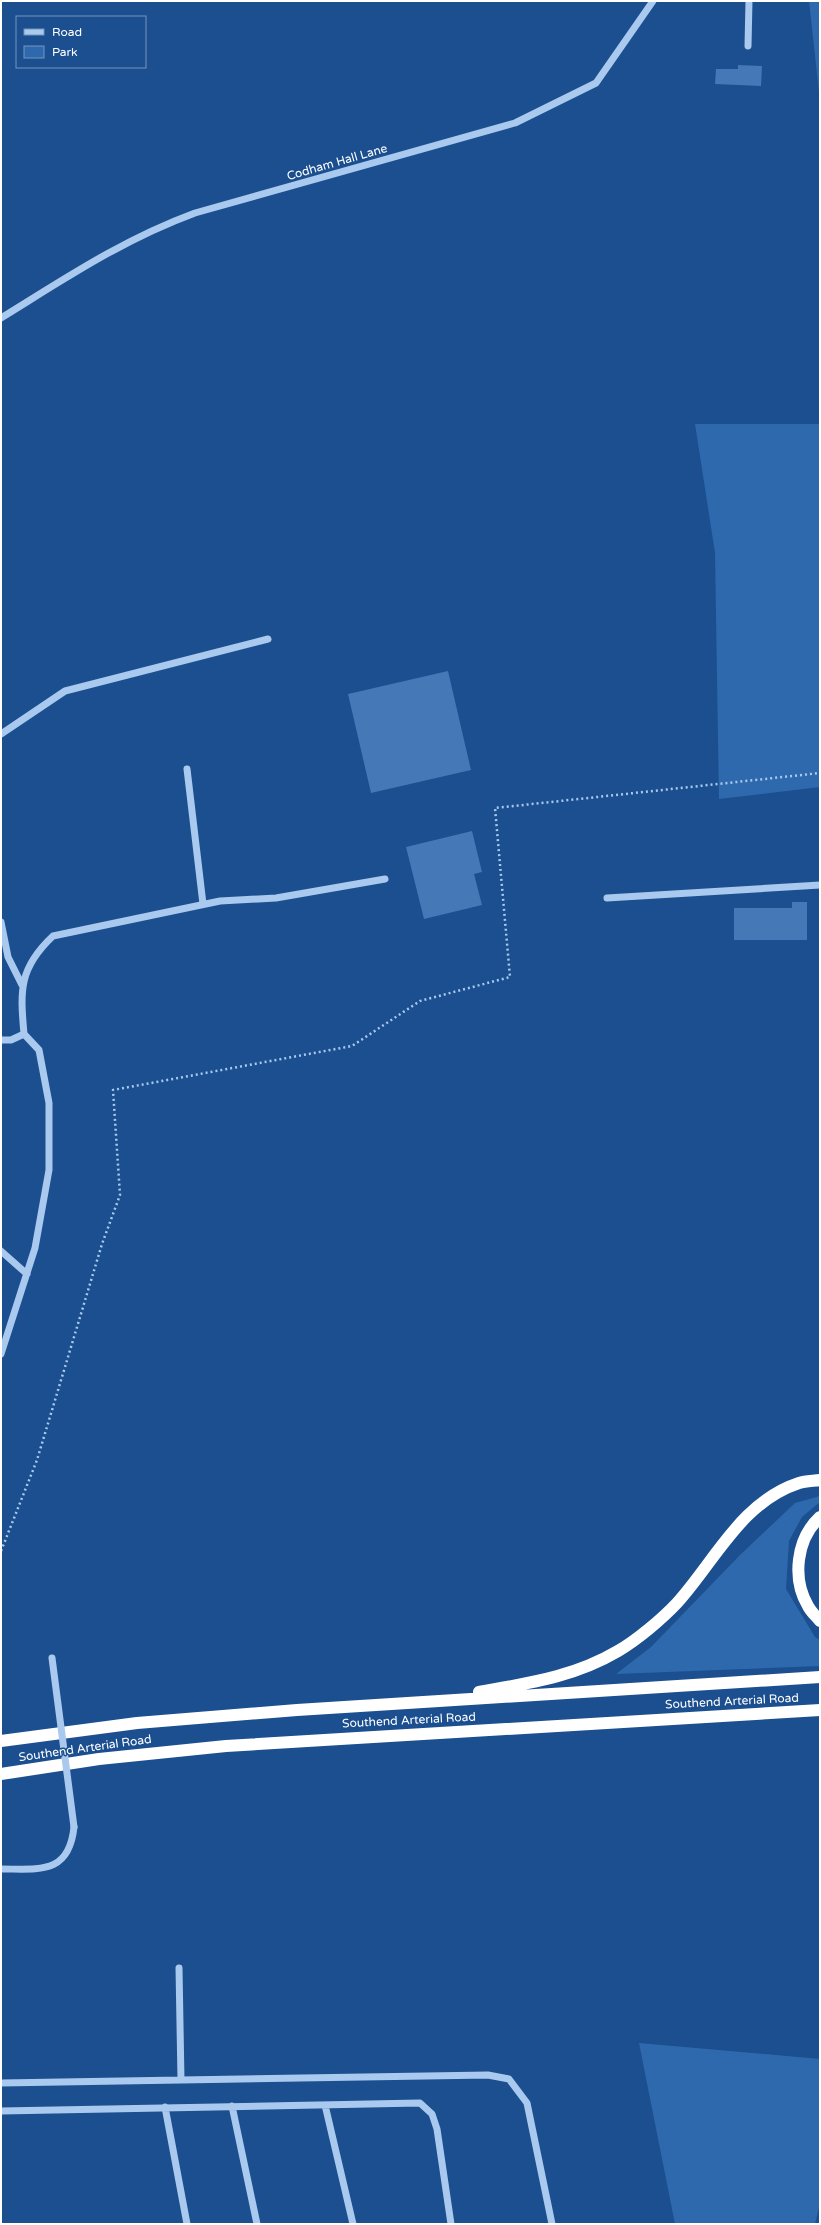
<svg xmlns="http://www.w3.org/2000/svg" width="821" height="2225" font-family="'Varela Round',sans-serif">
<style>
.green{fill:#2e69ad}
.building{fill:#4478b7}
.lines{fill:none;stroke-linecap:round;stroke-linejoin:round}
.path{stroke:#a9c9ee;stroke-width:2.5;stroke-dasharray:2 3;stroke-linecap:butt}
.minor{stroke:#a9c9ee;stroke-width:7}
.highway{stroke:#fff;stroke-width:12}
.minor-bridge{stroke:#a9c9ee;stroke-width:7}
.labels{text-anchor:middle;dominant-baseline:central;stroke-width:3;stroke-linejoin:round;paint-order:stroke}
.street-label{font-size:12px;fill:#fff;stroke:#1b4f8f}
</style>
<rect width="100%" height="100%" fill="#1b4f8f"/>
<path class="green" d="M809 1H820V101Z
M695 424H820V787L719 799 715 553Z
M820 1496V1502L802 1517 789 1541 786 1589 815 1637 820 1640V1666L616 1674 651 1647 740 1555 795 1503Z
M639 2043 820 2059V2203L815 2224H675Z"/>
<path class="building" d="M738 65 762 66 761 86 715 84 716 69H738Z
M448 671 471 770 371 793 348 694Z
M472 831 482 872 474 874 482 905 424 919 406 847Z
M792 902H807V940H734V908H792Z"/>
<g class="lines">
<path class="path" d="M1 1551 37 1460 102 1244 120 1195 113 1090 352 1046 420 1001 510 977 495 808 820 773"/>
<path class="minor" d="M748 46 749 1
M1 318C66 278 122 240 195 213L515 123 596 83 653 1
M1 734 65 691 268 639
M187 769 203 904
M607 898 820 885
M1 922 8 957 22 985
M24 1034C20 990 19 968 53 936L220 901 276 898 385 879
M1 1040H11L24 1034 39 1050 49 1103V1170L35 1248 1 1354
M1 1251 27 1274
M1 1869C39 1869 69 1875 74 1827
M179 1968 181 2080
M1 2083 488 2075 509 2079 527 2103 552 2224
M325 2105 353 2224
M232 2106 257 2224
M165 2107 187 2224
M1 2111 420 2103 432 2114 437 2129 451 2224"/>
<path class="highway" d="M820 1517C796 1539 792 1579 808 1606 811 1612 816 1616 820 1621
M479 1692C529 1683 574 1677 618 1651 637 1640 662 1619 677 1603 715 1561 741 1502 799 1483 805 1481 813 1481 820 1480
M1 1741 137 1723 297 1710 820 1677
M1 1774 99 1759 226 1746 820 1710"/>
<path class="minor-bridge" d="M52 1658 74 1827"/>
</g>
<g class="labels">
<g class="street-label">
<text transform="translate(337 162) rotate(-16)">Codham Hall Lane</text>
<text transform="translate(732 1701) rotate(-3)">Southend Arterial Road</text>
<text transform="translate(409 1720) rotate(-3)">Southend Arterial Road</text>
<text transform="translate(85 1748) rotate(-8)">Southend Arterial Road</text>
</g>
</g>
<rect width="821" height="2225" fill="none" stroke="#ffffff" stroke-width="4"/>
<rect x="16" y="16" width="130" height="52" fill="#1b4f8f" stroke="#7695bc"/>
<rect x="24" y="29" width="20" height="6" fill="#a9c9ee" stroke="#7695bc"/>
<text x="52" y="36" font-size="12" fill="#ffffff">Road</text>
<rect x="24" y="46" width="20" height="12" fill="#2e69ad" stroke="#7695bc"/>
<text x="52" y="56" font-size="12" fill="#ffffff">Park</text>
</svg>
